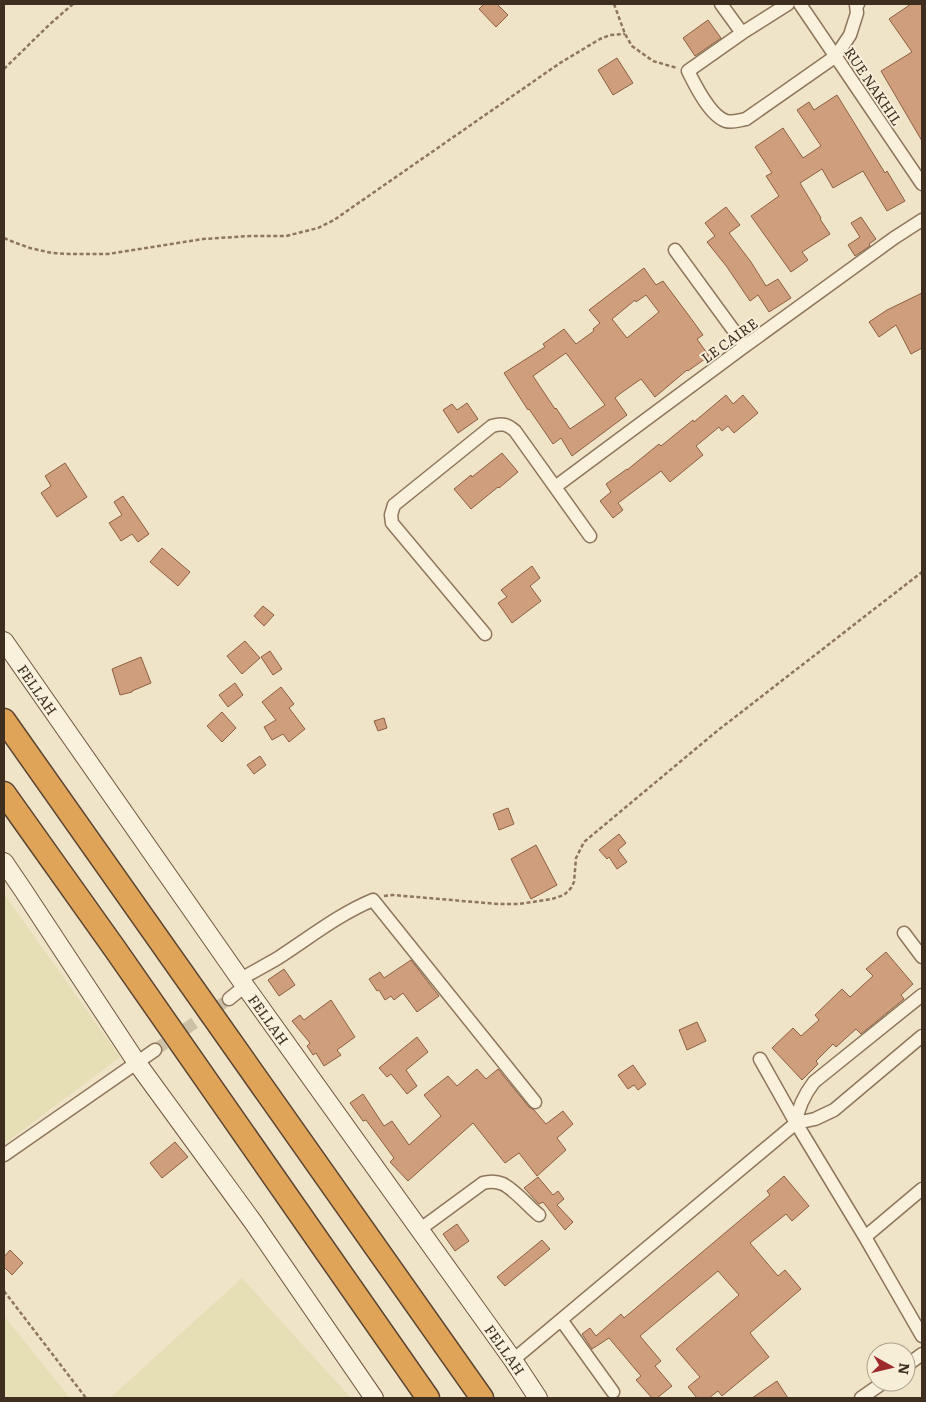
<svg xmlns="http://www.w3.org/2000/svg" width="926" height="1402" font-family="Literata,serif">
<style>
.farmland{fill:#e6deb5}
.building{fill:#cf9f7d;stroke:#8d5f41;fill-rule:evenodd}
.lines{fill:none;stroke-linecap:round;stroke-linejoin:round}
.street-tunnel{stroke:#ccc0a6;stroke-width:12;stroke-dasharray:12 6;stroke-linecap:butt}
.street-casing{stroke:#8d765c;stroke-width:15}
.secondary-casing{stroke:#6f573f;stroke-width:20}
.highway-casing{stroke:#5b4430;stroke-width:25}
.path{stroke:#8d765c;stroke-width:2.5;stroke-dasharray:4 2.5;stroke-linecap:butt}
.street{stroke:#faf1dc;stroke-width:12}
.secondary{stroke:#faf1dc;stroke-width:18}
.highway{stroke:#e0a458;stroke-width:22}
.labels{text-anchor:middle;dominant-baseline:central;stroke-width:4;stroke-linejoin:round;paint-order:stroke}
.street-label{font-size:14px;fill:#3d2e20;stroke:#f7eed8}
</style>
<rect width="100%" height="100%" fill="#f0e4c8"/>
<path class="farmland" d="M4 894 120 1057 4 1144Z
M242 1278 351 1398H110Z
M4 1316 70 1398H4Z"/>
<path class="building" d="M484 4H497L508 15 496 27 479 9Z
M911 4H922V141L881 71 912 52 889 19Z
M708 20 721 38 695 56 683 38Z
M617 58 633 83 613 95 598 70Z
M837 95 885 173 887 171 905 201 887 211 863 171 833 188 822 169 800 183 821 218 820 219 830 234 802 252 808 260 791 272 751 216 779 196 766 176 772 173 755 147 783 128 803 158 821 146 797 110 809 102 814 110Z
M726 207 740 225 729 233 751 262 766 286 778 279 791 298 769 312 758 295 750 301 727 267 707 242 715 236 705 223Z
M861 217 876 239 869 244 870 246 855 256 848 245 860 237 851 223Z
M644 268 656 285 663 281 687 313 703 335 697 339 709 356 688 371 687 370 655 397 641 379 621 393 615 398 627 415 572 456 561 438 553 444 529 409 528 410 504 373 545 347 543 344 564 329 576 344 594 331 593 329 600 323 589 310ZM646 295 659 312 627 338 612 319 635 300 636 302ZM566 353 605 405 570 429 556 408 555 409 533 376Z
M922 293V348L911 354 896 325 879 337 869 322 887 310Z
M726 395 733 404 743 395 758 413 734 433 728 426 722 431 719 427 696 446 703 455 670 482 661 471 618 503 623 510 613 518 600 501 611 492 606 484 627 469V470L659 444 661 446 693 420 694 422Z
M467 403 478 419 458 433 443 410 452 404 457 410Z
M502 453 518 472 499 488 498 487 471 509 454 489 471 475 472 477Z
M65 463 87 497 57 517 41 493 51 486 45 476Z
M123 496 149 534 138 542 132 534 121 541 109 523 122 515 114 502Z
M162 548 190 572 178 586 150 562Z
M532 566 540 578 530 586 541 601 512 623 498 603 507 597 501 590Z
M263 606 274 615 264 626 254 616Z
M245 641 260 658 242 674 227 656Z
M270 651 282 669 273 675 261 657Z
M141 657 151 683 132 691V692L120 695 112 669Z
M235 683 243 695 228 707 219 695Z
M281 687 294 704 289 708 305 729 289 742 283 734 272 740 264 727 276 720 262 702Z
M222 712 236 728 222 742 207 726Z
M384 718 387 728 378 731 374 721Z
M260 756 266 765 254 774 247 765Z
M508 808 514 824 499 830 493 814Z
M619 834 626 843 618 850 627 862 617 869 609 857 607 859 599 850Z
M536 845 557 885 531 899 511 859Z
M886 952 913 984 901 995 904 999 861 1034 856 1029 836 1047 833 1044 816 1061 818 1064 802 1080 772 1048 793 1028 801 1036 819 1020 815 1015 842 989 850 997 873 976 866 969Z
M411 960 439 996 417 1012 403 993 394 1000 391 996 385 1000 379 990 377 991 369 979 380 972 384 978Z
M284 969 295 985 279 996 268 980Z
M331 1000 355 1037 337 1050 341 1055 324 1066 316 1053 313 1055 307 1046 310 1043 292 1021 300 1015 304 1020Z
M697 1022 706 1041 687 1050 679 1030Z
M417 1037 428 1052 406 1070 417 1086 407 1094 391 1074 387 1077 379 1068Z
M633 1065 646 1084 638 1090 634 1085 628 1089 618 1075Z
M477 1069 486 1079 498 1069 529 1107 534 1110 546 1124 563 1111 573 1124 557 1138 566 1150 537 1176 519 1153 505 1163 473 1123 408 1181 390 1162 394 1158 366 1120 363 1121 350 1103 363 1094 384 1126 392 1121 409 1145 441 1116 424 1095 448 1076 457 1086Z
M175 1142 188 1157 162 1178 150 1163Z
M784 1176 809 1206 792 1221 786 1214 750 1243 778 1276 785 1270 801 1289 750 1333 769 1357 722 1396 718 1391 709 1398H697L688 1387 700 1377 676 1349 739 1295 718 1271 640 1336 661 1361 655 1366 672 1386 657 1398H652L636 1380 641 1376 609 1338 592 1349 582 1334 590 1328 596 1336 621 1314 624 1318 770 1195 767 1191Z
M538 1177 553 1195 558 1191 564 1199 557 1205 573 1222 565 1230 543 1202 539 1204 524 1188Z
M457 1224 469 1241 455 1251 443 1234Z
M542 1240 550 1249 505 1286 497 1277Z
M10 1250 23 1263 12 1275 4 1267V1257Z
M777 1381 788 1398H752Z"/>
<g class="lines">
<path class="street-tunnel" d="M155 1050 229 999"/>
<g class="street-casing">
<path id="street" d="M721 4 742 33 788 4
M800 4 922 184
M742 33 688 71C695 85 710 116 726 121 732 123 740 120 746 119L836 56 850 35 857 13 856 5 858 4
M675 250 745 346
M555 487 745 346 894 238 922 220
M485 634 392 523 391 515 394 505 492 426C502 423 507 424 515 431L590 536
M904 933 922 957
M241 979C253 972 266 965 278 958 309 938 339 914 373 900L535 1102
M229 999 245 986
M760 1059 796 1123 865 1237 922 1336
M796 1123C798 1107 804 1095 814 1082L922 995
M4 1155 155 1050
M419 1230 483 1183C490 1181 496 1181 503 1184 515 1190 528 1206 539 1215
M865 1237 922 1189
M562 1321 613 1392
M513 1360 796 1123 815 1119 834 1110 922 1036
M906 1366 922 1354
M861 1398 884 1382"/>
</g>
<g class="secondary-casing">
<g id="secondary">
<path id="s1" d="M4 641 245 986 513 1360 538 1398"/>
<path d="M4 862 23 890 137 1063 253 1222 374 1398"/>
</g>
</g>
<g class="highway-casing">
<path id="highway" d="M4 720 482 1398
M4 793 115 949 428 1398"/>
</g>
<path class="path" d="M614 4 625 34 632 46 653 61 677 68
M4 69 50 24 73 4
M4 238 16 243 30 248 52 253 69 254H108L203 239 250 236H286L318 228 334 220 560 63 600 39 610 35 625 34
M384 896 393 895 498 904H519L552 899 564 895 571 888 574 882 576 858 584 842 717 731 922 572
M4 1291 86 1398"/>
<use href="#street" class="street"/>
<use href="#secondary" class="secondary"/>
<use href="#highway" class="highway"/>
</g>
<g class="labels">
<g class="street-label">
<text transform="translate(874 86) rotate(56)">RUE NAKHIL</text>
<text transform="translate(729 340) rotate(-36)">LE CAIRE</text>
<text stroke="none"><textPath href="#s1" startOffset="59">FELLAH</textPath></text>
<text stroke="none"><textPath href="#s1" startOffset="462">FELLAH</textPath></text>
<text stroke="none"><textPath href="#s1" startOffset="868">FELLAH</textPath></text>
</g>
</g>
<rect width="926" height="1402" fill="none" stroke="#3d2e20" stroke-width="10"/>
<g transform="translate(891 1367) rotate(98)"><circle r="24" fill="#f7eed8" stroke="#ada18e"/>
<path d="M0-4L9 19L0 12L-9 19Z" fill="#9e2a2b"/>
<text y="-8" font-size="14" font-weight="bold" text-anchor="middle" fill="#3d2e20">N</text>
</g>
</svg>
